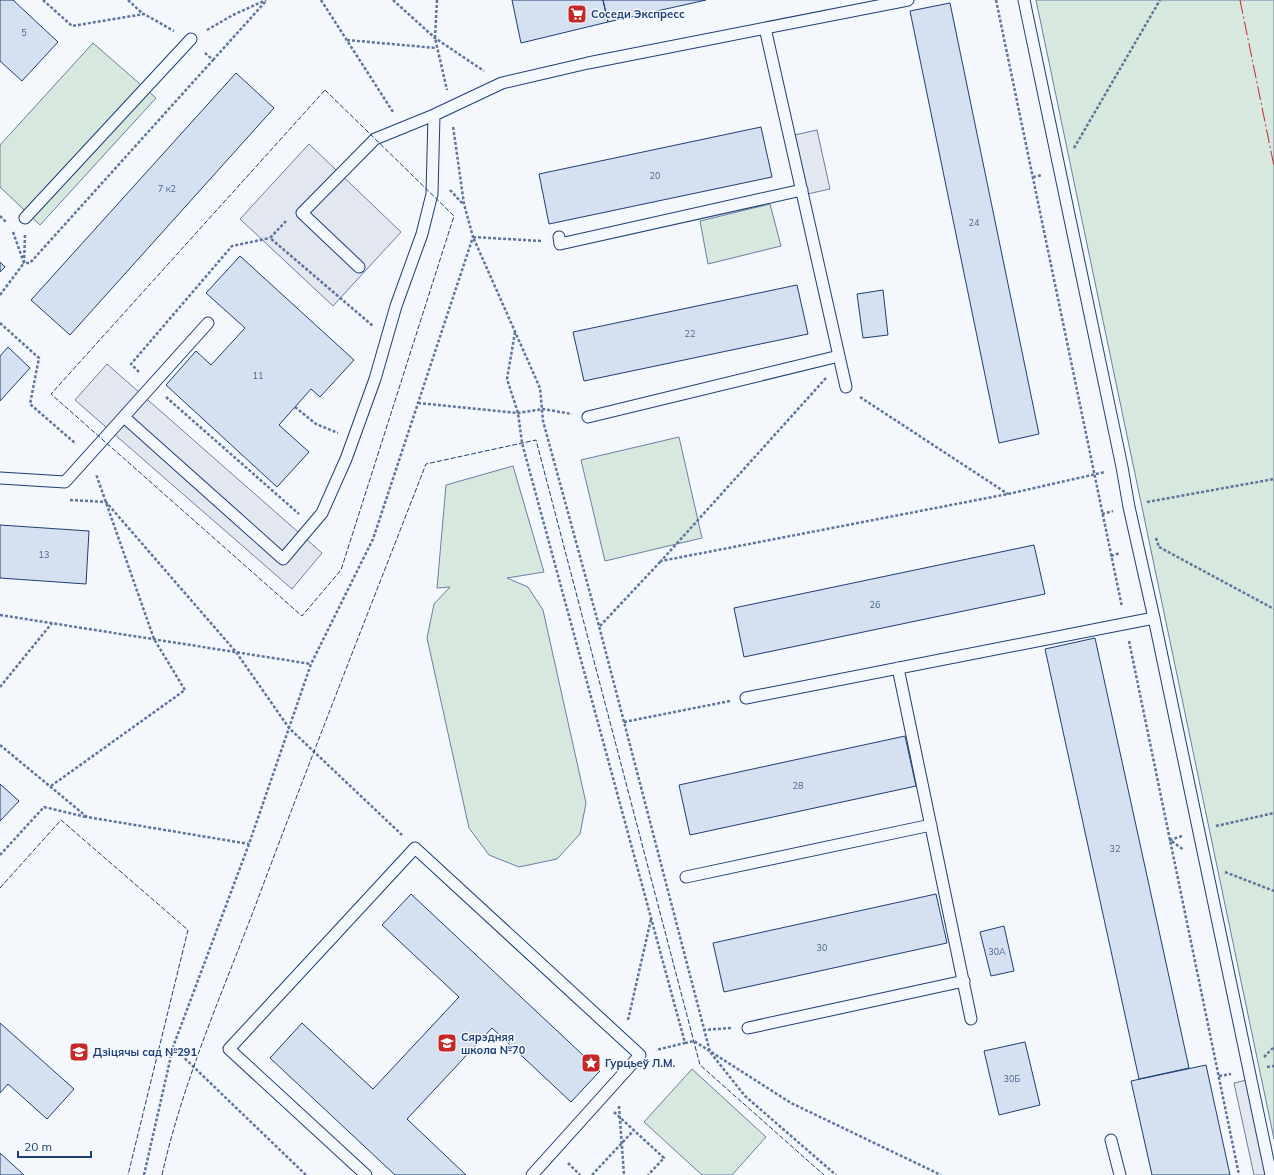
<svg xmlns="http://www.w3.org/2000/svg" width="1274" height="1175" font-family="Mulish,sans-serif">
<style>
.green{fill:#d7e8df;stroke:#687fa3}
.parking{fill:#e3e8f0;stroke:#687fa3}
.building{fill:#d5e0f0;stroke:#1d3f73}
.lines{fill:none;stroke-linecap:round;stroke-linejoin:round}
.service-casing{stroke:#1d3f73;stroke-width:13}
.path{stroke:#5e769c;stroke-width:2.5;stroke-dasharray:3 2;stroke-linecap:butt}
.service{stroke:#f4f7fb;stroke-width:11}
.fence{stroke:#1d3f73;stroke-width:1;stroke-dasharray:5 2;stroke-linecap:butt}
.power{stroke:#c62828;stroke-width:1;stroke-dasharray:14 3 2 3;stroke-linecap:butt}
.labels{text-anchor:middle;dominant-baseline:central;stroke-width:3;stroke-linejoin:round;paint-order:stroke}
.number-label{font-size:9px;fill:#4b6792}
.poi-label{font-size:11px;font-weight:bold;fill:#1d3f73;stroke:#f4f7fb;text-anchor:start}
</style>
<rect width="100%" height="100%" fill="#f4f7fb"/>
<path class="green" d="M1036 0H1274V1139Z
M93 43 156 98 40 225 0 187V145Z
M770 204 781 246 708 264 700 221Z
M679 437 702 538 605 561 581 460Z
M513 466 544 572 507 578 528 587 543 610 586 803 580 834 557 859 519 867 489 855 469 828 427 638 434 604 450 587 437 588 446 485Z
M692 1069 766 1137 732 1175H702L644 1122Z"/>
<path class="parking" d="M817 130 830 189 803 195 790 136Z
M309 144 401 232 333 306 240 219Z
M107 364 322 553 292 589 75 400Z
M1247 1080 1267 1175H1254L1234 1083Z"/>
<path class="building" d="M0 0H13L58 42 22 81 0 61Z
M512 0H603L608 22 521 43Z
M603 0H706L608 22Z
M950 3 1039 434 999 443 910 11Z
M236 73 274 108 70 335 31 300Z
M761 127 772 177 549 224 539 174Z
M240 256 354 360 320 397 311 389 279 425 309 452 277 487 166 385 196 351 211 365 245 328 206 293Z
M0 262 5 267 0 272Z
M797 285 808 334 584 381 573 332Z
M883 290 888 335 863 338 857 294Z
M8 347 30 368 0 401V356Z
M0 525 89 531 86 584 0 578Z
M1034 545 1045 594 744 657 734 608Z
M1095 638 1189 1068 1139 1079 1045 649Z
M905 736 916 786 690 835 679 785Z
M0 784 19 801 0 821Z
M411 894 600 1071 571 1102 492 1028 407 1119 466 1175H395L270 1058 302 1023 373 1089 459 997 382 925Z
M936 894 947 943 724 992 713 943Z
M1004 926 1014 971 991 976 980 932Z
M0 1023 74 1089 47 1119 8 1084 0 1093Z
M1025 1042 1040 1105 999 1115 984 1051Z
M1206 1065 1230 1175H1152L1131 1081Z
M0 1153 24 1175H0Z"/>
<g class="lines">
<g class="service-casing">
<path id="service" d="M1024 0 1122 467 1129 507 1154 618 1271 1175
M765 28 846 387
M25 218 191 39
M559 237 560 244 802 190
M359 267 302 213 375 139 434 115 502 83 588 63 908 0
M124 417 283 559 322 513 346 459 375 379 396 306 422 234 432 194 434 115
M588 417 839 356
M0 478 65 482 208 323
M898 668 971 1019
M746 698 1154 618
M686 877 931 825
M748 1028 964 981
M1111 1140 1120 1175
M366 1175 229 1049 415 848 640 1055 532 1175"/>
</g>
<path class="path" d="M43 0 72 26 144 14 174 31
M128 0 143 14
M321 0 393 112
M393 0 435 38 484 71
M437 0 435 38 447 90
M996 0 1122 607
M207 30 233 15 266 0
M347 40 436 48
M213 60 266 1
M1074 148 1160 0
M1033 177 1042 175
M450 190 463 204
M0 216 7 223
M286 221 270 238 373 326
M13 232 24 263H30L213 60 204 52
M541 241 473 237 540 388 543 421 599 626 710 1052 745 1096 836 1175
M0 295 24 263 25 235
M0 323 39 358 30 404 76 444
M515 332 507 379 518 413 522 443 685 1043 656 1050
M139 372 131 364 232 246 270 238
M826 378 661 561 1008 494 1105 472
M166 397 299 514
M860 397 1008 494
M418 403 518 413 543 409 572 414
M295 407 316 424 338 433
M70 500 106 502 236 652 289 728 402 835
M1147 502 1274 479
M1102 514 1113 511
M1156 538 1159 547
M1159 547 1274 609
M1111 556 1120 553
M0 615 311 664
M600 626 661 561
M1129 641 1239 1175
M0 687 52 623
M624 722 730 701
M0 745 87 817 249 844
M51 786 185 690 154 639 96 474
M1216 826 1274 813
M1182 836 1170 840 1184 850
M0 855 44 807 86 817
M1225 872 1274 891
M628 1020 651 919
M703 1030 731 1028
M685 1043 694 1041 791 1103 941 1175
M174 1048 306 1175
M1264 1057 1274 1047
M1267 1067 1274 1066
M1219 1076 1231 1074
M619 1106 624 1175
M614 1112 664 1158 648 1175
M568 1163 580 1175
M144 1175 173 1047 249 844 311 664 373 539 473 237 464 204 453 126
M592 1175 634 1130"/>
<use href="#service" class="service"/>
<path class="fence" d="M325 90 454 216 341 570 302 616 51 394Z
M0 888 61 820 188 930 128 1175
M162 1175C182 1085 220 998 253 912 309 762 368 613 426 464L536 440 700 1065 824 1175"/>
<path class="power" d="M1240 0 1274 166"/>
</g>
<defs>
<g id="supermarket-square" transform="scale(1)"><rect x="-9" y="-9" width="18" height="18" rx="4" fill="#c62828" stroke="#f4f7fb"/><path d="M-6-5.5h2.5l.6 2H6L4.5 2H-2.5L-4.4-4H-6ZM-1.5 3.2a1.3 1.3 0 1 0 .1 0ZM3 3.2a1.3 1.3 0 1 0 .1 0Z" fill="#fff"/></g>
<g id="school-square" transform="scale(1)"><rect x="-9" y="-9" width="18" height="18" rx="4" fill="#c62828" stroke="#f4f7fb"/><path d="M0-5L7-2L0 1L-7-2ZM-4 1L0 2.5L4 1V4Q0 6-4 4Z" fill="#fff"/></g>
<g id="sight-square" transform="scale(1)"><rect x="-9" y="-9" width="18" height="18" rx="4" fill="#c62828" stroke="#f4f7fb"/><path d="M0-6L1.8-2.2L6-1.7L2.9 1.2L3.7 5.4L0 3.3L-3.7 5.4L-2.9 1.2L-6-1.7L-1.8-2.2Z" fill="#fff"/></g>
</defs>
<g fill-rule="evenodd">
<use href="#supermarket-square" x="577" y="14"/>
<use href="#school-square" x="447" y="1043"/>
<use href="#school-square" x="79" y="1052"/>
<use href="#sight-square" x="591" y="1063"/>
</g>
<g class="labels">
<g class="number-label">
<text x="24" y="32">5</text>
<text x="655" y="175">20</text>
<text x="167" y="188">7 к2</text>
<text x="974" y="222">24</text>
<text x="690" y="333">22</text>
<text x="258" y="375">11</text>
<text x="44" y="554">13</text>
<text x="875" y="604">26</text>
<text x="798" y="785">28</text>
<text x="1115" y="848">32</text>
<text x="822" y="947">30</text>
<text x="997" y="951">30А</text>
<text x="1012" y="1078">30Б</text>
</g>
<g class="poi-label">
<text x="591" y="14">Соседи Экспресс</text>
<text x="461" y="1037">Сярэдняя<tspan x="461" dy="13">школа №70</tspan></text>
<text x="93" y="1052">Дзіцячы сад №291</text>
<text x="605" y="1063">Гурцьеў Л.М.</text>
</g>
</g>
<path d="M18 1151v6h73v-6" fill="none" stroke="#1d3f73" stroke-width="2"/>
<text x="24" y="1151" font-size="12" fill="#1d3f73" stroke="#f4f7fb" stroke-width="3" paint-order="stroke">20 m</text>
</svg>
